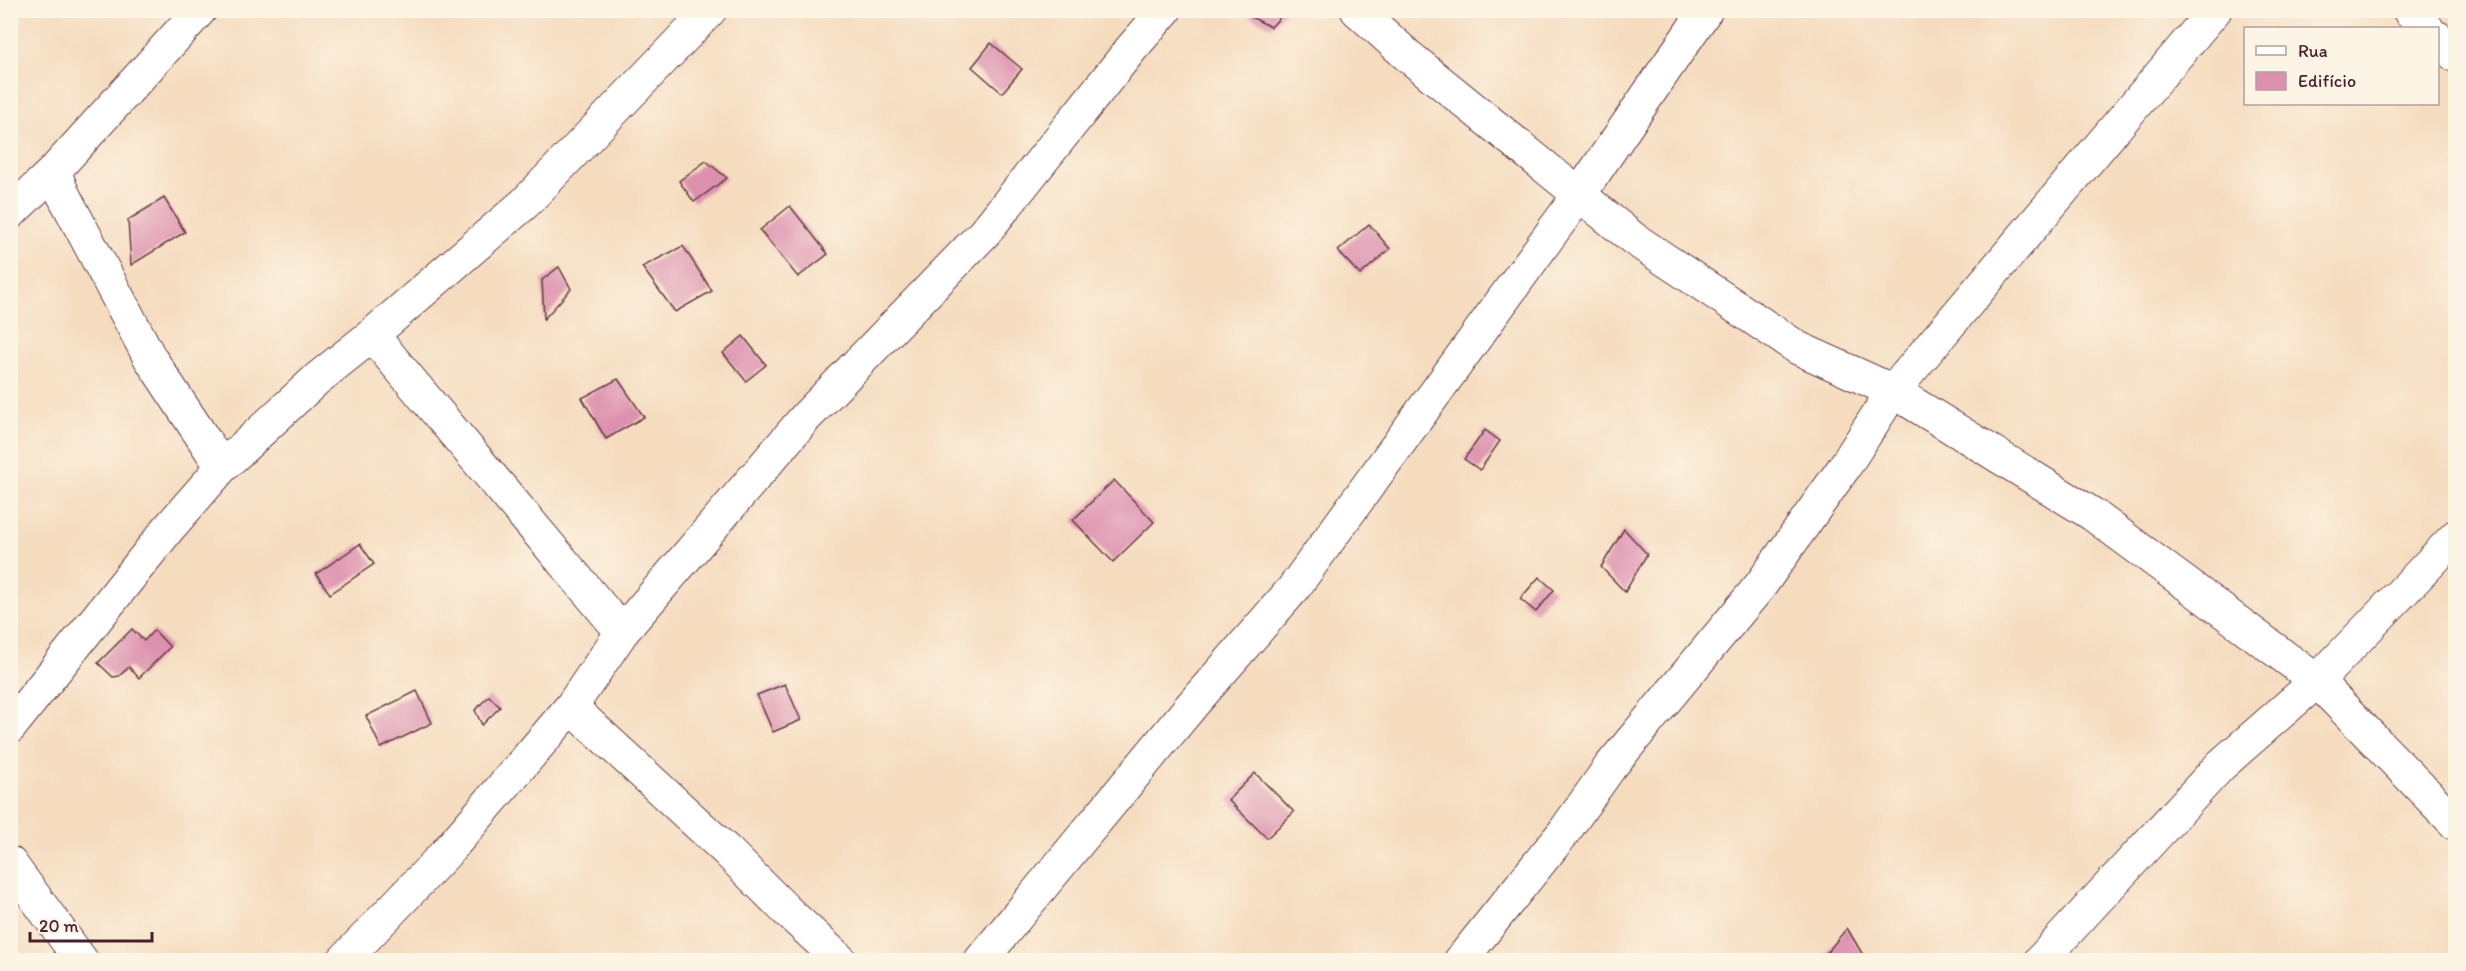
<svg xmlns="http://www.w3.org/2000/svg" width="2466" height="971" font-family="Itim,sans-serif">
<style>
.building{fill:#dd91af}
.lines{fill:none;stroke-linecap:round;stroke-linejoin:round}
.minor-casing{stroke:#643b41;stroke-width:35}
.minor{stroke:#fff;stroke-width:33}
</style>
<rect width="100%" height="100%" fill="#fcf5e5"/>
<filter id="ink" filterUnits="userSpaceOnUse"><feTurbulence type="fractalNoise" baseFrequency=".0167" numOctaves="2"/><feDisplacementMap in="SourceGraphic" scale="12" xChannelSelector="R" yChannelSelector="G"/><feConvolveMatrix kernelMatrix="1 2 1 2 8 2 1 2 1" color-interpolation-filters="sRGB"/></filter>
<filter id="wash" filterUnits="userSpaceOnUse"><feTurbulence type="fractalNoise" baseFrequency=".008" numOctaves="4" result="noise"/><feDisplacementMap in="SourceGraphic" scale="24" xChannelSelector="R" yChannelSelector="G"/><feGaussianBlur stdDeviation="1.35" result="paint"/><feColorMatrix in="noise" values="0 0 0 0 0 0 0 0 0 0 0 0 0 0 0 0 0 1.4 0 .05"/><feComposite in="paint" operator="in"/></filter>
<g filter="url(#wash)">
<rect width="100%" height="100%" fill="#f5dcbf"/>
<g id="blocks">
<path class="building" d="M1255 10H1287L1271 27 1249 16Z
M991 43 1022 69 1002 93 972 67Z
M706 161 727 178 694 202 679 181Z
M164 198 185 232 131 265 128 220Z
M790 206 828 254 798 277 760 230Z
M1369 224 1390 249 1360 275 1338 251Z
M683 246 712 291 675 312 642 267Z
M559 267 571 289 544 319 542 280Z
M743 336 766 365 746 381 723 353Z
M618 379 644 417 606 439 582 398Z
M1485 430 1500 441 1480 470 1464 459Z
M1114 480 1154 522 1113 562 1073 520Z
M1624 529 1647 554 1625 592 1601 567Z
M360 544 374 564 330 594 316 574Z
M1539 577 1554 590 1536 612 1520 599Z
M132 629 144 641 154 630 170 647 139 678 129 667 119 676 113 677 98 663Z
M785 684 801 720 773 732 757 695Z
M417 691 432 723 381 748 366 716Z
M489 696 500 707 482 725 475 710Z
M1255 773 1294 812 1267 838 1228 800Z
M1847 928 1866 960H1821Z"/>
</g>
</g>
<g filter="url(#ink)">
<use href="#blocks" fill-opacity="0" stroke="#643b41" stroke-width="1.5"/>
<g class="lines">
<g class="minor-casing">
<path id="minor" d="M1357 10 1407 55 1634 239 1798 348 1893 391 2092 514 2200 594 2317 681 2456 824
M2409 10 2427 28
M2438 38 2456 56
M54 171 63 194 150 358 222 467
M10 213 54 171 200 10
M372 335 622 632
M571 707 727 851 786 910 840 960
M10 727 168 529 222 467 317 379 372 335 525 203 710 10
M10 863 81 960
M344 960 446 853 571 707 622 632 806 417 984 233 1131 49 1165 10
M981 960 1192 705 1293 589 1579 195 1706 10
M1461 960 1564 832 1610 767 1760 586 1843 469 1893 391 2215 10
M2041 960 2221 765 2317 681 2456 536"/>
</g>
<use href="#minor" class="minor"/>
</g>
</g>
<rect width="2466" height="971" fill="none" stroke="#fcf5e5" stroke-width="36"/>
<rect x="2244" y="27" width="195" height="78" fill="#fcf5e5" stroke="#b59f9b" stroke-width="1.5"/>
<rect x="2256" y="46" width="30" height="9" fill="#ffffff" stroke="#b59f9b" stroke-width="1.5"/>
<text x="2298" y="57" font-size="18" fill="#4a1f2b">Rua</text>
<rect x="2256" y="72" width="30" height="18" fill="#dd91af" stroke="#b59f9b" stroke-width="1.5"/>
<text x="2298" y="87" font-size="18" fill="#4a1f2b">Edifício</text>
<path d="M30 932v9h122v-9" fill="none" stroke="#4a1f2b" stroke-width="3"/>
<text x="39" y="932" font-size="18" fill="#4a1f2b" stroke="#fcf5e5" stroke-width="4.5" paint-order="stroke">20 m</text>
</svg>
